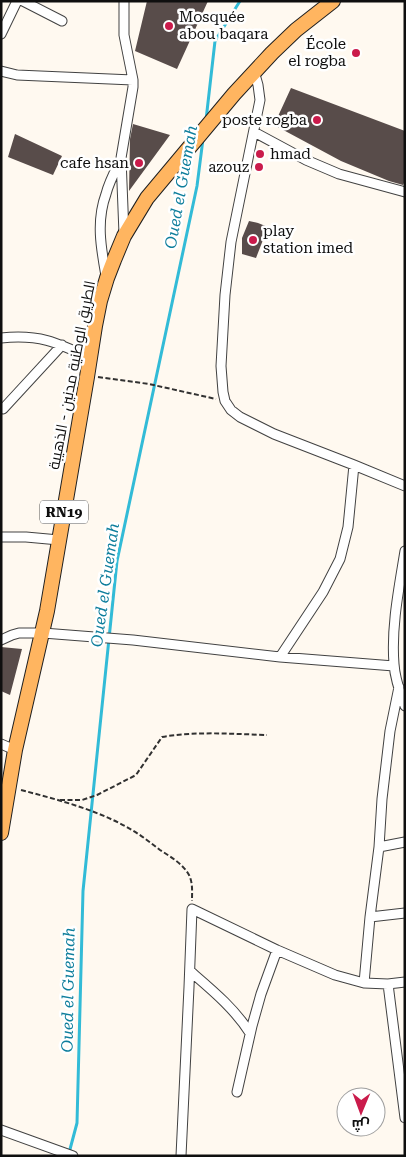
<svg xmlns="http://www.w3.org/2000/svg" width="406" height="1157" font-family="'Roboto Serif',Cairo,serif">
<style>
.lines{fill:none;stroke-linecap:round;stroke-linejoin:round}
.stream{stroke:#32bbd7;stroke-width:3}
.building{fill:#584c4a}
.minor-casing{stroke:#424242;stroke-width:11}
.primary-casing{stroke:#202020;stroke-width:16}
.path{stroke:#313131;stroke-width:2;stroke-dasharray:5 2.5;stroke-linecap:butt}
.minor{stroke:#fff;stroke-width:9}
.primary{stroke:#ffb560;stroke-width:14}
.poi-dot{fill:#ca1b4b;stroke:#fff;stroke-width:2}
.labels{text-anchor:middle;dominant-baseline:central;stroke-width:5;stroke-linejoin:round;paint-order:stroke}
.shield{fill:#fff;stroke:#575757;stroke-width:1}
.shield-label{font-size:14px;font-weight:bold;fill:#0f0f0f}
.poi-label{font-size:15px;fill:#0f0f0f;stroke:#fff;text-anchor:end}
.street-label{font-size:15px;fill:#0f0f0f;stroke:#fff}
.water-label{font-size:16px;font-style:italic;fill:#0e7e9c;stroke:#fff}
</style>
<rect width="100%" height="100%" fill="#fff9f0"/>
<g class="lines">
<path class="stream" d="M206 120 215 41 240 1
M69 1153 77 1123 83 891 117 561 197 186 203 139"/>
</g>
<path class="building" d="M147 1H208L177 69 135 51Z
M291 88 405 131V181L403 185 389 181 341 161 274 125Z
M133 124 170 135 129 191 130 139Z
M15 134 62 156 53 175 8 157Z
M249 221 258 223 268 227 256 258 242 254V238Z
M1 647 22 649 10 695 1 691Z"/>
<g class="lines">
<g class="minor-casing">
<path id="minor" d="M23 1 62 21
M124 1V35L133 80V87L121 158 124 234
M1 34 17 1
M1 71 17 75 133 80
M254 71 258 85 260 100 231 242 225 295 221 366 223 392 225 401 231 410 240 417 274 434 354 465 405 486
M254 132 306 160 339 174 405 192
M106 276C101 248 96 221 106 194 109 182 115 171 120 161
M1 338C39 334 56 342 90 358
M3 409 62 345
M1 537H26L59 540
M405 551C399 588 391 627 394 664 395 679 400 693 405 706
M1 640 12 635 19 633H43L133 640 280 657 394 666
M280 657 323 592 340 559 348 527 354 465
M1 744 15 750
M379 847 405 842
M370 917 405 913
M190 971C212 990 234 1008 250 1033
M364 983 370 917 379 847 382 799 390 731 399 687
M388 984 405 1118
M237 1092 252 1026 261 994 277 950
M1 1130 73 1156
M181 1156 189 987 192 909 277 950 335 975 364 983 388 984 405 982"/>
</g>
<g class="primary-casing">
<path id="primary" d="M1 833 15 750 47 611 87 377 95 326 100 301 107 278 114 260 124 236 147 198 234 94 272 53 296 30 333 1"/>
</g>
<path class="path" d="M98 377 149 384 216 399
M21 790C59 800 98 810 132 830 142 836 151 843 160 850 171 857 183 864 189 875 193 883 192 892 192 901
M60 800H82L97 795 136 775 162 737C196 731 232 734 267 735"/>
<use href="#minor" class="minor"/>
<use href="#primary" class="primary"/>
</g>
<g class="poi-dot">
<circle cx="169" cy="26" r="5"/>
<circle cx="356" cy="53" r="5"/>
<circle cx="317" cy="120" r="5"/>
<circle cx="260" cy="154" r="5"/>
<circle cx="139" cy="163" r="5"/>
<circle cx="259" cy="167" r="5"/>
<circle cx="253" cy="240" r="5"/>
</g>
<g class="labels">
<rect class="shield" x="40" y="500.5" width="48" height="23" rx="4"/>
<g class="shield-label">
<text x="64" y="512">RN19</text>
</g>
<g class="poi-label">
<text x="179" y="17" text-anchor="start">Mosquée<tspan x="179" dy="17">abou baqara</tspan></text>
<text x="346" y="44">École<tspan x="346" dy="17">el rogba</tspan></text>
<text x="307" y="120">poste rogba</text>
<text x="270" y="154" text-anchor="start">hmad</text>
<text x="129" y="163">cafe hsan</text>
<text x="249" y="167">azouz</text>
<text x="263" y="231" text-anchor="start">play<tspan x="263" dy="17">station imed</tspan></text>
</g>
<g class="street-label">
<text transform="translate(72 375) rotate(-79)">الطريق الوطنية مدنين - الذهيبة</text>
</g>
<g class="water-label">
<text transform="translate(181 187) rotate(-80)">Oued el Guemah</text>
<text transform="translate(105 585) rotate(-82)">Oued el Guemah</text>
<text transform="translate(68 990) rotate(-89)">Oued el Guemah</text>
</g>
</g>
<rect width="406" height="1157" fill="none" stroke="#0f0f0f" stroke-width="5"/>
<g transform="translate(361 1112) rotate(181)"><circle r="24" fill="#ffffff" stroke="#9f9f9f"/>
<path d="M0-4L9 19L0 12L-9 19Z" fill="#ca1b4b"/>
<text y="-8" font-size="14" font-weight="bold" text-anchor="middle" fill="#0f0f0f">ش</text>
</g>
</svg>
